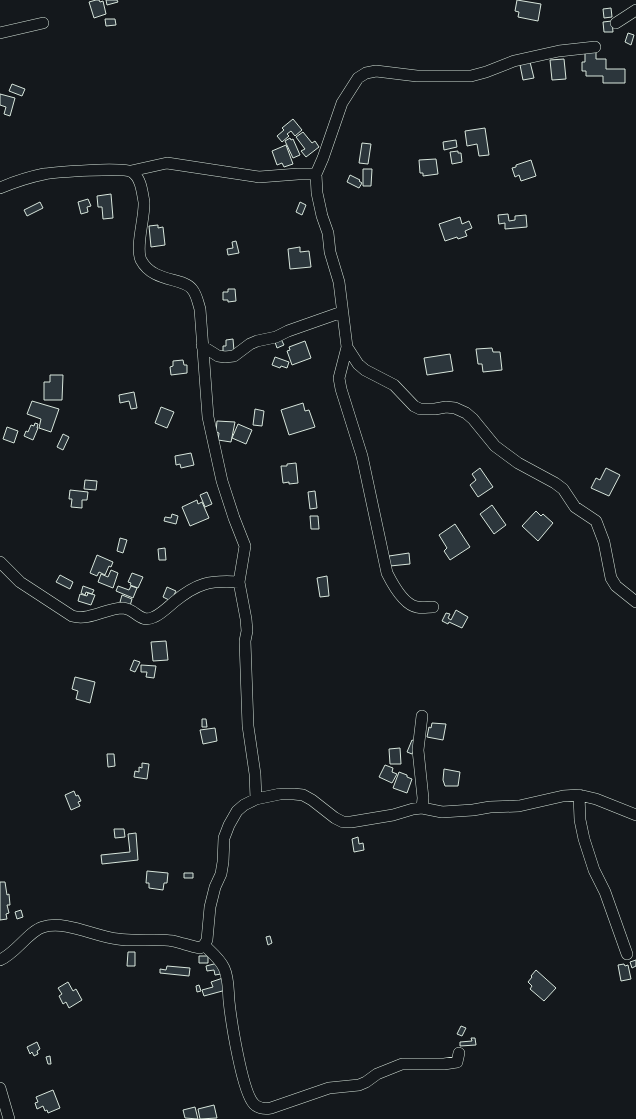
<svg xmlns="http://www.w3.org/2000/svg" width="636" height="1119" font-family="Jost,sans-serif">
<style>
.building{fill:#2c363c;stroke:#d8e6dc}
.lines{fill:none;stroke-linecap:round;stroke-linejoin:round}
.minor-casing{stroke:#d8e6dc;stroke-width:12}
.minor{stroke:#14181c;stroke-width:11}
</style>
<rect width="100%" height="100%" fill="#14181c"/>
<path class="building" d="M96 0H99L100 2 103 1 106 14 94 18 89 2Z
M106 0H117L118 2 107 5Z
M517 0 541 4 538 21 518 17 519 12 515 11Z
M611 8 612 17 604 18 603 9Z
M105 19H115L116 25 106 26Z
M612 21 613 32H604L603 22Z
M628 33 634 35 631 45 625 42Z
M585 52H596V59H606V69H625V83H603V76H586V71H582V62H585Z
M564 59 566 79 552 80 550 60Z
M530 62 534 78 523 80 520 65Z
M12 84 25 89 22 96 9 91Z
M0 94 15 98 10 116 4 114 6 107 0 105Z
M293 119 302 130 295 136 291 131 287 134 289 136 282 142 277 136 284 130 282 128Z
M485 128 489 155 479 156 477 144 467 146 465 131Z
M303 132 312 143 315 141 319 147 306 157 301 151 305 149 296 137Z
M290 138 291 140 293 139 300 155 293 158 285 141Z
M456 140 457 147 444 150 443 142Z
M362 143 371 144 368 164 359 163Z
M286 145 293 164 284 167 282 163 277 165 272 151Z
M458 151V153H461L462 162 452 164 450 152Z
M436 159 438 174 423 176V173H420L419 160Z
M531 160 536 176 521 181 519 175 515 177 512 168 516 167V165Z
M363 169H372L371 186H363Z
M350 175 360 180 359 181 362 183 359 188 347 182Z
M111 194 113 218 103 219 102 207H98L97 196Z
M88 199 91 206 87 207 88 212 81 214 78 202Z
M40 202 43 208 27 216 24 210Z
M300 202 306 205 302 215 296 212Z
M508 214 509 221 515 220V216L526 215 527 227 505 229V223L499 224 498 215Z
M460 217 462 224 469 221 472 228 465 231 467 236 458 239 457 237 445 241 439 224Z
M158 225V228L163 227 165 245 151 247 149 226Z
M236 241 239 253 228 255 227 249 233 248 232 242Z
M300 247V252L309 251 311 267 290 269 288 249Z
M228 289H235L236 301 228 302V300H223V292H228Z
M233 339 234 351 223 353V346H226V340Z
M281 339 284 345 277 348 275 342Z
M305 341 311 358 292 365 287 351 290 350 289 347Z
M492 348 493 352H500L502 370 483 372 482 364H478L476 349Z
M450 354 453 371 427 375 424 358Z
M275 357 289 362 287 368 281 366 280 368 272 365Z
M183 360 184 365H187V373L171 375 170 367 173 366V361Z
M50 375H63L62 400H44V382H50Z
M134 392 137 408 131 409 129 401 120 403 119 395Z
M32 401 59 409 51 432 39 428 41 419 27 414Z
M303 403 305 411 309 410 315 427 289 435 281 410Z
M161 407 174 412 167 428 155 423Z
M255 409 264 411 262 426 253 425Z
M217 421 235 422 231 442 218 440 219 433 216 432Z
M35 423 38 424 37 428H38L33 440 24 436 26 431 28 432 31 425 34 426Z
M238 424 252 430 246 444 232 438Z
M7 427 18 431 14 443 3 439Z
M63 434 69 437 63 450 57 447Z
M191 453 194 465 181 468 180 464 176 465 175 456Z
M296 463 298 483 289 484V482L283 483 281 466H287V464Z
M480 468 493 487 478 497 470 485 476 480 472 474Z
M606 468 620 475 609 496 591 488 596 478 600 480Z
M85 480 97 481 96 490 84 489Z
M70 490 88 492 87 500H82V508L71 507 72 499H69Z
M315 491 317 508 310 509 308 492Z
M207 492 212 504 205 507 200 495Z
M197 500 198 504 202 502 209 518 190 526 182 507Z
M492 505 506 525 494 534 480 514Z
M536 511 541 516 543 514 553 523 538 541 522 526Z
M172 514 178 516 176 524 164 521 165 517 171 518Z
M310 516H318L319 529H311Z
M455 524 470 547 450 560 444 551 447 548 439 535Z
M120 538 127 540 123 553 117 551Z
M165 548 166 560H159L158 549Z
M409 553 410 564 390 566 389 556Z
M97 555 113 562 111 567 109 566 105 575 99 572 97 576 90 573Z
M111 570 118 573 113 588 98 582 101 574 108 577Z
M132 573 143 577 138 588 130 585 131 583 128 582Z
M60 575 73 582 70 589 56 582Z
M327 576 329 596 320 597 317 578Z
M83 586 94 590 92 594 86 592 85 595 81 593Z
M118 586 129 590 131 586 137 588 133 598 116 591Z
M167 587 176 591 171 601 163 597Z
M88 593 95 595 91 605 78 601 80 594 87 596Z
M122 595 132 599 130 606 120 602Z
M456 610 468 617 462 628 449 622 448 624 442 621 446 613 450 614 448 618 451 620Z
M166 641 168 660 153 661 151 642Z
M134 660 140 662 135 672 130 670Z
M141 665 156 666 154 678 146 677 147 672H141Z
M75 677 95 682 90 703 76 699 78 691 72 689Z
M202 719H206L207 727H202Z
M432 723 446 724 443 740 427 737 429 727 431 728Z
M215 728 217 741 203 744 200 730Z
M412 740 417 742 412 754 407 752Z
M400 748 401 764H390L389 749Z
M107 754H114L115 766 108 767Z
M142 763 149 764 147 779 134 777 135 771 139 772V767L142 768Z
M385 765 393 768 392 772 397 774 392 783 379 777Z
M444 769 460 772 458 786H445L443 780Z
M399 772 407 775V777L412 779 407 793 393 788Z
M74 791 76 796 78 795 81 801 78 802 80 806 71 810 65 795Z
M114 829H124L125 837 115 838Z
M136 833 138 860 102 864 101 855 130 852 128 834Z
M358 837 359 844 363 843 364 850 354 852 352 839Z
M147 871 168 873 167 883H164L163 890 149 888V883H146Z
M184 873H193V878H184Z
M0 882H5L7 895 9 894 10 905H7L9 913 6 914 7 919 0 920Z
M21 910 23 917 17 919 15 912Z
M270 936 272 943 268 945 266 937Z
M128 952H135V966H127Z
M199 956H208V963H199Z
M636 960V966L632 968 630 962Z
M218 963 221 974 215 975 214 970 207 971 206 966Z
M624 964 625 966 628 965 631 979 621 981 618 965Z
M167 966 190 968 189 976 160 973V969L166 970Z
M536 970 556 988 544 1001 530 989 532 986 528 982 532 977 531 976Z
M223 978 226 990 204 996 202 990 213 987 211 982Z
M68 982 73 991 76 989 82 1000 69 1008 66 1002 63 1004 59 996 62 994 58 988Z
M199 985 201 991 197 992 196 986Z
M461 1026 466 1028 462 1036 457 1034Z
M471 1038H475L476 1045 460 1046V1042L472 1041Z
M37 1042 40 1049 37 1051 38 1054 34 1056 32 1052 30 1054 27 1047Z
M50 1056 51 1064H48L46 1057Z
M53 1090 60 1108 48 1113 47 1110 45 1111 43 1106 37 1109 35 1103 38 1102 36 1097Z
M214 1105 217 1118 200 1119 198 1109Z
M195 1107 198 1119 185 1118 183 1110Z"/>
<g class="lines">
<g class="minor-casing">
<path id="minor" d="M616 23 636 10
M0 33 43 23
M595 47 559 51 514 61 486 72 471 76H417L376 71 366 73 358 78 342 103 323 158 316 174 317 193 322 216 328 233 330 252 339 282 347 347 358 364 365 370 394 385 414 406 420 409H435L446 407 455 408 466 413 473 419 495 446 518 463 555 483 563 489 575 507 596 521 604 542 611 578 616 586 636 602
M131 171 167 163 259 177 298 174H316
M0 188C14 182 29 177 44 174 56 172 124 167 132 172 141 178 142 191 144 202 145 217 135 247 141 260 153 283 183 277 192 289 197 295 198 303 200 309L208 417 222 481 234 518 245 546 239 582 246 619 247 631 245 641 248 726 255 774 256 799
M202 346 218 356 225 357 234 356 250 344 257 341 276 337 288 331 342 312
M347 347 339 378 341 389 362 456 387 573C392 583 404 605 417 607 422 608 428 607 433 607
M0 562 20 582 72 616C90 621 106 608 123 608 136 609 140 624 154 617 161 614 168 607 174 602 197 583 210 580 239 582
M422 716 418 750 423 798 422 808
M579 795 580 820 584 839 594 870 605 892 627 954
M204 945C211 952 220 959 224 968 229 979 228 990 229 1001 231 1020 242 1092 254 1104 259 1109 265 1109 271 1108L329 1088 359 1085 366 1082 377 1074 402 1064H444L457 1062 459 1053
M0 960C16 953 29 931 43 927 66 920 96 937 118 939 136 942 155 938 173 941 182 943 190 946 200 948L204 945 207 940 210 907 215 887 221 874 223 862 224 838 229 825 237 811 244 805 256 799 280 794H294L303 795 312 800 335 818 343 822H351L393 815 413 809 422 808 442 812 473 810 490 807 519 806 563 796 579 795 596 799 636 815
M0 1088 9 1119"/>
</g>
<use href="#minor" class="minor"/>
</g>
</svg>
